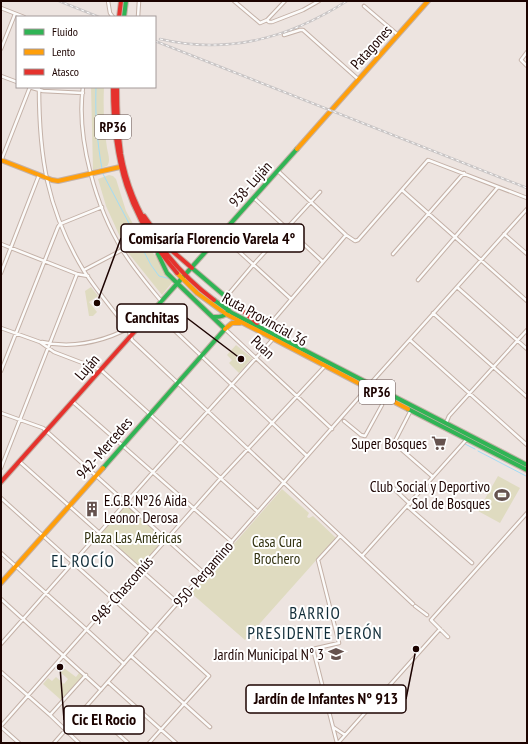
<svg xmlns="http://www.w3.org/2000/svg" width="528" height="744" font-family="'PT Sans Narrow',sans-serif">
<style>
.green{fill:#dfdbc0}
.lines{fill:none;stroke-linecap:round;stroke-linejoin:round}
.stream{stroke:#a3dcf5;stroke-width:1}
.street-casing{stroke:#c4b1a7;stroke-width:4.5}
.fast-casing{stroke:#c4b1a7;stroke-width:6}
.slow-casing{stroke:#c4b1a7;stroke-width:6}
.jam-casing{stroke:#c4b1a7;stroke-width:6}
.street{stroke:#fcfbfa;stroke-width:2.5}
.fast{stroke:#30b455;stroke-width:4}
.slow{stroke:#ff9f0a;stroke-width:4}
.jam{stroke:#e5322d;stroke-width:4}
.rail-casing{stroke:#c9c5c5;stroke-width:2.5}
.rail{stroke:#fff;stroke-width:1;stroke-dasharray:3;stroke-linecap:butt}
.labels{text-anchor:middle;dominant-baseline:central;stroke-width:4;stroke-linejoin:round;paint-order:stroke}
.shield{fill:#fff;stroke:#604f4c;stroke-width:1}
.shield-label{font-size:14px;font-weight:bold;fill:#1c0300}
.street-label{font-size:15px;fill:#1c0300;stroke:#fff}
.poi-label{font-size:15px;fill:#1c0300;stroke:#fff;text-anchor:end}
.park-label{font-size:15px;fill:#31310f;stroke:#fff}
.quarter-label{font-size:17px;letter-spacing:1px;fill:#112d39;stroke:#fff}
.leader{fill:none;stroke:#1c0300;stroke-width:1.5}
.callout-dot{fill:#1c0300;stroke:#fff;stroke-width:1.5}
.callout{fill:#fff;stroke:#1c0300;stroke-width:1.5}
.callout-label{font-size:16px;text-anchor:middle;font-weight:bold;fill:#1c0300}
</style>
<rect width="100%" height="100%" fill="#ede4e0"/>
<path class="green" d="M91 87H104C103 108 104 128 107 148 108 154 111 161 107 166L93 170Z
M109 175 113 176 116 179 126 211 139 235 174 280 162 295 126 250 106 206 98 179Z
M91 287 98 296 89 302 97 312 93 316H89L85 291Z
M236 345 252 358 239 373 229 363 232 360 227 355Z
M498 476 520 488 500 523 478 511Z
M282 489 309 513 307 517 309 518 313 516 336 538 245 640 191 593Z
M126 503 167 539 140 570 99 534Z
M65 659 84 675 61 700 43 684 48 678 52 681 56 677 64 684 68 679 60 672 64 668 76 677 79 673 64 660Z"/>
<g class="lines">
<path class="stream" d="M96 87C95 116 97 141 102 169
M103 174 151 265 159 276 171 279
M465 444 475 449
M478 451 526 476"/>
<g class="street-casing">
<path id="street" d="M108 1 110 13 113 17
M234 1 260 23 267 20 285 1
M364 6 398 35
M1 8 24 17
M138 17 139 1
M267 20 269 22H272L303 10 319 1
M284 35 300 30H303L358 79
M1 49 15 14
M527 52 521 60 527 66
M1 76 17 82
M29 87 43 91 83 93
M39 87C39 157 47 210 84 271 97 291 113 310 128 329L132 340 413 604
M83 87C76 138 96 208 123 251 134 269 148 285 162 302
M1 161 30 87
M278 171 346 235 355 241 358 240 428 160 527 198
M402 190 527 301
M254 198 323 262
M504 234 527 254
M221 235 291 299
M1 244 77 274 88 276
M393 254 464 173
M84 270 122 250
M1 273 39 175
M418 280 498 187
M457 287 527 349
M226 297 253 265 320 192
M154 311 307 456
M433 313 527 397
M1 328 40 342 54 352 101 370 258 512
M225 329 332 429
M265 330 346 235
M410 340 527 445
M42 342C78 350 112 339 142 321
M1 371 58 227 60 224 102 207
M370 384 527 209
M73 402 232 542
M411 410 394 443 433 477
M1 413 43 428 204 573
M344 421 361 435 365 436 382 405
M446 423 449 416 527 330
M20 462 178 603
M1 468 77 274
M388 483 410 504
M1 498 151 633
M407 506 472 563
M1 553 87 630 124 664
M362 556 467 439
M1 599 101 690
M415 606 427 615
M448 637 431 620 527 513
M1 644 153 472 273 339
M131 656 210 727
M1 672 50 715 79 743
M108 682 176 743
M87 706 128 743
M50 715 86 675
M1 726 220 479 325 366
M1 727 19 743
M333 727 345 735
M54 743 368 387
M149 743 209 676 156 628
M337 743 313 649 339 643 318 560 340 536
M338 743 440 629"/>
</g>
<g class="fast-casing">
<path id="fast" d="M124 17 126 1
M158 254 167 273 178 284
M192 268 226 297C233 310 227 318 213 317
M214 300 232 313 527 465
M151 313 297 149
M408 409 527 470
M103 468 225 329 178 284"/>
</g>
<g class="slow-casing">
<path id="slow" d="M297 149 428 1
M1 160 52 180 58 181 120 167
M177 273 197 293 226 314 408 409
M225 329 232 323H240
M1 583 103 468"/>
</g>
<g class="jam-casing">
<path id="jam" d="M119 17 121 1
M113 87C113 160 128 216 177 273
M117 87C117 110 118 132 121 154 131 212 167 265 214 300
M144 216 163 243 192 268
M226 297 257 323
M1 482 151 313"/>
</g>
<use href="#street" class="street"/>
<use href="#fast" class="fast"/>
<use href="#slow" class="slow"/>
<use href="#jam" class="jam"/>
<g class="rail-casing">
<path id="rail" d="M59 1 99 17
M160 39C228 55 289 38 347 1
M155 41 527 188"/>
</g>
<use href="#rail" class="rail"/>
</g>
<defs>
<g id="supermarket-bare" transform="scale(1.2)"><path d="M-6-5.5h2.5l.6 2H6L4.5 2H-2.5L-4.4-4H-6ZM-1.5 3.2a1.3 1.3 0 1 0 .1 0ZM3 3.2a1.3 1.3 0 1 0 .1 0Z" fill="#65524e" stroke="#fff" stroke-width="2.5" paint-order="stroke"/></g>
<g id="stadium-bare" transform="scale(1.2)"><path d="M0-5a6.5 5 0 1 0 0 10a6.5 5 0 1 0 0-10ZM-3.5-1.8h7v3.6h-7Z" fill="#65524e" stroke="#fff" stroke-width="2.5" paint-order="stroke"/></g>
<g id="building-bare" transform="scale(1.2)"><path d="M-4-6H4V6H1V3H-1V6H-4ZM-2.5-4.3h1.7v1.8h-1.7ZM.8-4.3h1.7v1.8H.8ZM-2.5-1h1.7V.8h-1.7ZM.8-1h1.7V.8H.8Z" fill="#65524e" stroke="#fff" stroke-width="2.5" paint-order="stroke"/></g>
<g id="school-bare" transform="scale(1.2)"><path d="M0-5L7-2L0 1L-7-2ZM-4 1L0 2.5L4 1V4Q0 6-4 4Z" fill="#65524e" stroke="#fff" stroke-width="2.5" paint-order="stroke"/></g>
</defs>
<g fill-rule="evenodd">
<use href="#supermarket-bare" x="439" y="443"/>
<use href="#stadium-bare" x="502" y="495"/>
<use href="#building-bare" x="92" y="509"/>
<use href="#school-bare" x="336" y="654"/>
</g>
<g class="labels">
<g class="shield">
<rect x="95" y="115" width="36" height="24" rx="3"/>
<rect x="359" y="380" width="36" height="24" rx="3"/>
</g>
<g class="shield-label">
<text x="113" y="127">RP36</text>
<text x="377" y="392">RP36</text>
</g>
<g class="street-label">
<text transform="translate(371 47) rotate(-48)">Patagones</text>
<text transform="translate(250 184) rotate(-48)">938- Luján</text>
<text transform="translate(265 319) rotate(29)">Ruta Provincial 36</text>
<text transform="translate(263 347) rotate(43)">Puan</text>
<text transform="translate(87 367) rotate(-49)">Luján</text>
<text transform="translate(104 448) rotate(-49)">942- Mercedes</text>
<text transform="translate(203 574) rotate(-49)">950- Pergamino</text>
<text transform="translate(122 590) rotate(-49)">948- Chascomús</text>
</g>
<g class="poi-label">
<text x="427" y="443">Super Bosques</text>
<text x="490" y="486">Club Social y Deportivo<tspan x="490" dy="17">Sol de Bosques</tspan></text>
<text x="104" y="500" text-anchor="start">E.G.B. Nº26 Aida<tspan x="104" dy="17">Leonor Derosa</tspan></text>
<text x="324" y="654">Jardín Municipal N° 3</text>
</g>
<g class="park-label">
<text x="133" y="537">Plaza Las Américas</text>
<text x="277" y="541">Casa Cura<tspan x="277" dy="17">Brochero</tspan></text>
</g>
<g class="quarter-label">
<text x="83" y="561">EL ROCÍO</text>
<text x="315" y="613">BARRIO<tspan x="315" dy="20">PRESIDENTE PERÓN</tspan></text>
</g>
</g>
<path class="leader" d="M97 303L121 238M241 359L187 318M416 649L406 699M60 667L64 720"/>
<g class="callout-dot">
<circle cx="97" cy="303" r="4"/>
<circle cx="241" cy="359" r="4"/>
<circle cx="416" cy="649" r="4"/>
<circle cx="60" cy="667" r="4"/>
</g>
<g class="callout">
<rect x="121" y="224" width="183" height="28" rx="4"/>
<rect x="117" y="304" width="70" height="28" rx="4"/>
<rect x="246" y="685" width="160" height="28" rx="4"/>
<rect x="64" y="706" width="80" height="28" rx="4"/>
</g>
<g class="callout-label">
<text x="212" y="244">Comisaría Florencio Varela 4°</text>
<text x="152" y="323">Canchitas</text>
<text x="326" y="704">Jardín de Infantes N° 913</text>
<text x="104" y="725">Cic El Rocio</text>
</g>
<rect width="528" height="744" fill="none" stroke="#1c0300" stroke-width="4"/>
<rect x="16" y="16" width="140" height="72" fill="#ffffff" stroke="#a49a99"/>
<rect x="24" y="29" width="20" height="6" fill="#30b455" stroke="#a49a99"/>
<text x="52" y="36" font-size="12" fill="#1c0300">Fluido</text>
<rect x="24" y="49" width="20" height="6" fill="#ff9f0a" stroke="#a49a99"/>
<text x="52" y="56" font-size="12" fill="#1c0300">Lento</text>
<rect x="24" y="69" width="20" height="6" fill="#e5322d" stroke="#a49a99"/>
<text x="52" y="76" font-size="12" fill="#1c0300">Atasco</text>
</svg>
